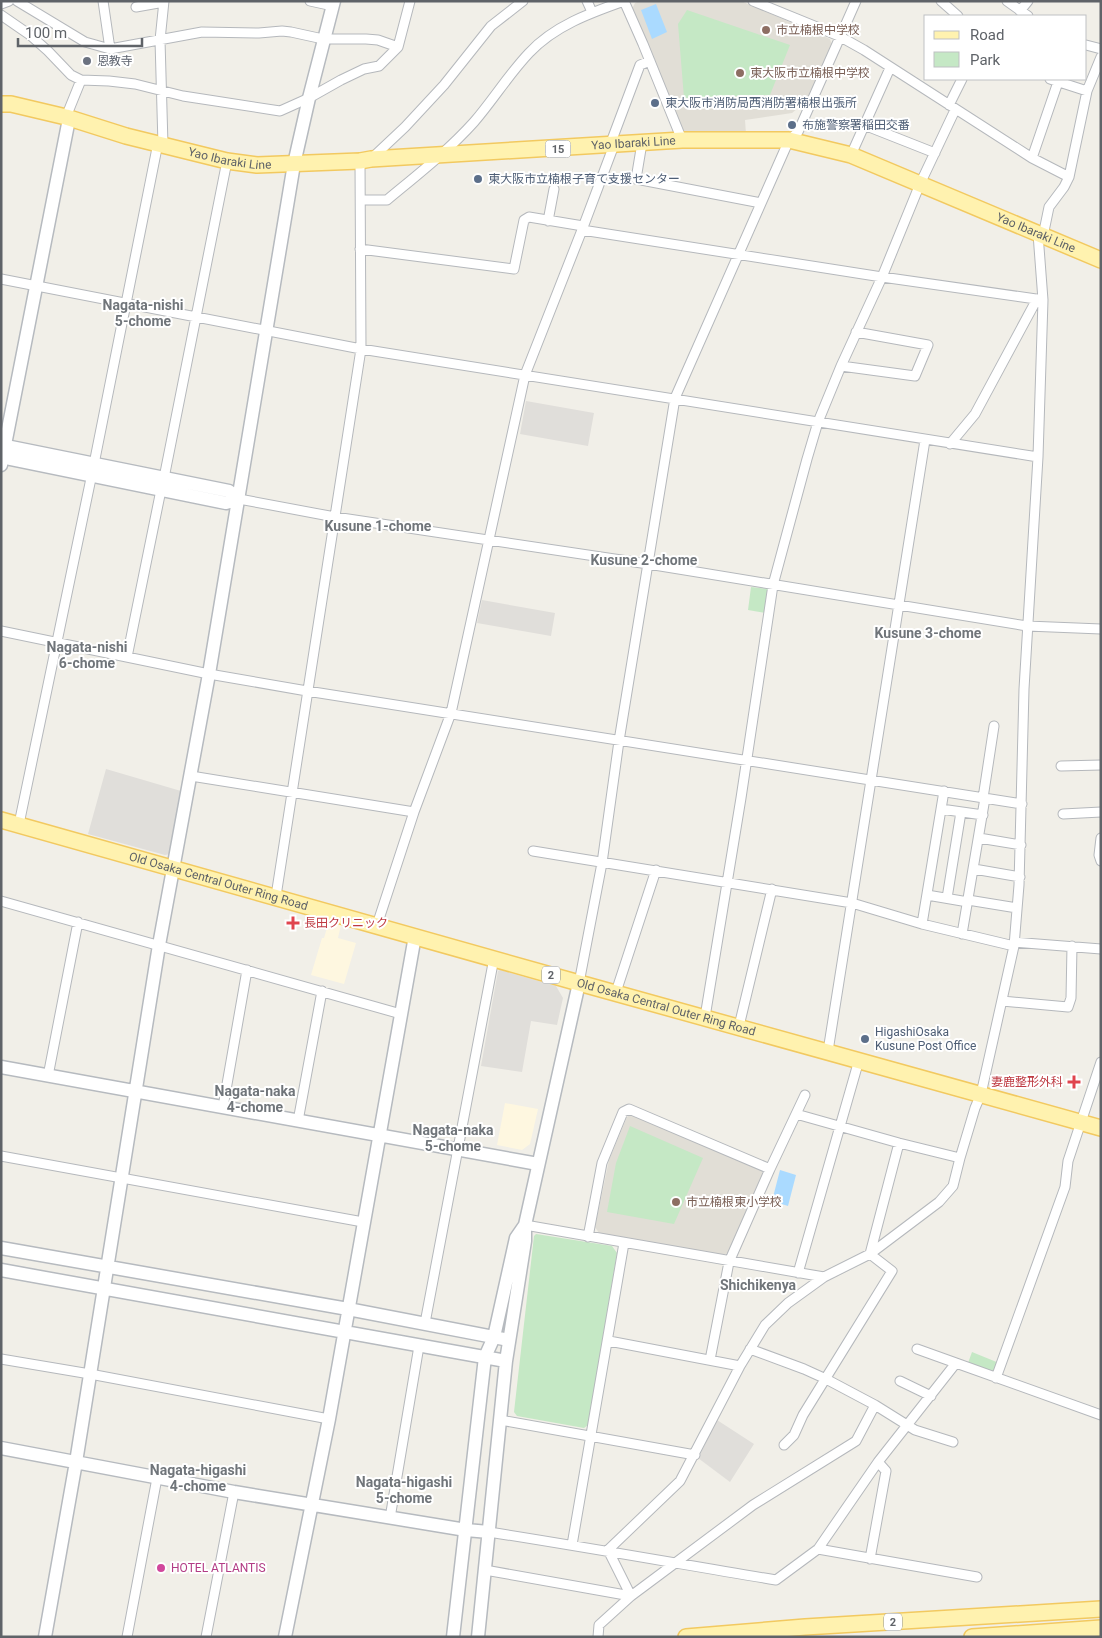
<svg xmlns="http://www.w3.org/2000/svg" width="1102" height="1638" font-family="Roboto,'Noto Sans JP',sans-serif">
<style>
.commercial{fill:#fef7e0}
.industrial{fill:#e0deda}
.education{fill:#e1ded6}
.green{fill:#c5e8c5}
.water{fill:#aadaff}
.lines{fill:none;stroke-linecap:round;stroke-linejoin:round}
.street-casing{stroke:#b5b8bc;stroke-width:11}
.secondary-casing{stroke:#b6babf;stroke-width:15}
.primary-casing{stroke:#f2c960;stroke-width:18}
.street{stroke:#fff;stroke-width:9}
.secondary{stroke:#fff;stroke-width:12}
.primary{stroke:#fff2af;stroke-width:15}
.education-dot{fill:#8d6e63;stroke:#fff;stroke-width:2}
.worship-dot{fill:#6b7280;stroke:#fff;stroke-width:2}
.service-dot{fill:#5c6f8a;stroke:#fff;stroke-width:2}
.health-dot{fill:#e0444e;stroke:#fff;stroke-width:2}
.hotel-dot{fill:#d1479c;stroke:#fff;stroke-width:2}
.labels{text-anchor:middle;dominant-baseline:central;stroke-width:4;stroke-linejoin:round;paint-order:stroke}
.shield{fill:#fff;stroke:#8f9295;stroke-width:1}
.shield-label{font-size:11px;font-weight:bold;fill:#5f6368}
.education-label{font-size:12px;fill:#785e54;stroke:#fff;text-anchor:start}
.worship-label{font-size:12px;fill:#5b616d;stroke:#fff;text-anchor:start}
.service-label{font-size:12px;fill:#4e5e75;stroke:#fff;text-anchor:start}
.street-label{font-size:12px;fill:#5f6368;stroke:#fff}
.health-label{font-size:12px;fill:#be3a42;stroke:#fff;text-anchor:start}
.hotel-label{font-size:12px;fill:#b23c85;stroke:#fff;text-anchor:start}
.neighbourhood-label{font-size:14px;font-weight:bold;fill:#70757a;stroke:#fff}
</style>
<rect width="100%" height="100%" fill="#f1efe8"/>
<path class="commercial" d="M329 921 341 925 338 938 356 943 344 984 311 975 322 938H324Z
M505 1103 538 1109 530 1144 522 1150 497 1145Z"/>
<path class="industrial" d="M526 401 594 413 588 446 520 434Z
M482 600 555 613 551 636 477 623Z
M106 769 181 791 170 854 165 855 88 834Z
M500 970 556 986 563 998 557 1025 531 1021 522 1072 481 1066 498 971Z
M717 1420 754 1444 730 1482 698 1458Z"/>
<path class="education" d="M639 1H741L830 39 832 45 808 100 792 113 745 120 746 134 690 136 684 132 632 9 635 3Z
M630 1115 761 1169 764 1177 731 1251 724 1255 599 1233 595 1227 609 1160 627 1117Z"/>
<path class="green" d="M687 10 790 45 770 95 684 98 678 24Z
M751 587 769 589 766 613 748 610Z
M630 1126 703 1158 674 1224 607 1212 616 1163Z
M536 1234 612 1246 617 1253 588 1425 584 1428 517 1416 514 1412 534 1236Z
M972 1352 999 1363 995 1374 968 1363Z"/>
<path class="water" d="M656 4 667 32 652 39 641 10Z
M780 1170 796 1175 788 1206 772 1201Z"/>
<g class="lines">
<g class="street-casing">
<path id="street" d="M17 1 85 42 110 49 202 32 259 33 282 31 291 32 323 39H366L378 40 398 47
M103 1 110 49
M310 1 333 6
M587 1 592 12
M624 1 643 44 682 140
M753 1 839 36 864 50 1032 158 1069 177
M941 1 958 16
M1007 1 1028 16
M1 4 9 1
M136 7 164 2
M1020 11 1028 1
M1 15 30 35 48 51 71 75 81 80 109 81 135 84 183 96 280 111 309 98 341 80 364 69 379 66 398 47 410 1
M1086 45 1101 49
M1050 79 1087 91
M949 105 962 79
M66 117 81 80
M864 125 935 153
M642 143 636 179 761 203
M163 145 160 40 164 1
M610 145 640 65 650 61
M851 155 890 68
M1032 158 1058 82
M371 159 405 127 444 85 491 26 523 1
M361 200H387C417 175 448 151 474 122 493 100 509 74 529 53 554 26 590 13 624 1
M548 221 554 189
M582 230 882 277 1043 300
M1043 236 1049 207 1064 187 1069 177 1087 91 1101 57
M360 249 514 269 524 220 529 217 583 226
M1 279 361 349 1038 457
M841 366 915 376 928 345 856 332
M950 444 975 414 1037 299
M164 478 227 161
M239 499 335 517 648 564 1027 626 1101 629
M1 631 209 674 307 691 1022 804
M127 657 161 490
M1061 766 1101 765
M191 776 414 812
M983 798 994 726
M941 809 983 815
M1063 814 1101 812
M19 824 94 464 158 143
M979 838 1021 845
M1101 838 1099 855 1101 861
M533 851 852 903 922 924 1014 946
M974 869 1020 877
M927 895 968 902
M276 896 361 349 360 161
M947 898 961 812
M968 900 1017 908
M1 901 401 1014
M922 924 944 791
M377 925 414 812 451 713 525 375 582 230 614 145
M962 934 985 798
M1014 942 1101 949
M579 983 602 863 619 741 675 398 789 140 798 132 806 114 856 1
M616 992 656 870
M1002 1001 1068 1007 1071 998 1072 946
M705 1017 741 798 773 585 807 459 818 422 841 366 882 277 920 184 955 110
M739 1026 772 889
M828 1051 925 440
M48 1076 78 922
M223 1107 247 970
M796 1114 899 1143 960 1158
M298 1121 322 991
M1 1156 363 1222
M525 1225 824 1277
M588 1237 602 1163 623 1112 629 1109 770 1169
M798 1273 859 1060
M425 1323 494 958
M609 1341 740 1366
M750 1349 804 1369 826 1379 875 1405 915 1430 953 1442
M917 1349 956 1363
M1 1359 90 1374 329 1419
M710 1360 729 1262 770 1169 805 1095
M996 1378 1065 1187 1068 1161 1101 1062
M900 1381 931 1396
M500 1420 695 1455
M784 1445 794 1435 803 1415 892 1271 870 1254 899 1143
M390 1518 419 1346
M489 1532C585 1547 680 1564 776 1580L818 1549 878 1462 956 1363 1101 1415
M572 1545 624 1243
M818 1549 977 1577
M870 1559 886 1471 878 1462
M485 1570 631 1596
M631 1596 608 1550 680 1481 740 1366 765 1325 788 1303 824 1277 870 1254 939 1202 953 1186 960 1158 975 1108 981 1094 1014 946 1019 885 1024 689 1038 457 1043 300 1038 234
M127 1637 157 1478
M206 1637 234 1492
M598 1637 599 1625 631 1596 753 1505 856 1441 875 1405"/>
</g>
<g class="secondary-casing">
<path id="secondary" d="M1 445 229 491 239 499
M1 457 226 503 239 499
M1 465 69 119
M1 1067 538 1164
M1 1248 348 1309 509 1340
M1 1270 506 1361
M1 1448 234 1492 466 1530 489 1532
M45 1637 76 1462 159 945 209 674 294 164 309 98 334 1
M285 1637 329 1419 415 936
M453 1637 485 1357 494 1337 516 1238 525 1225
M478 1637 506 1361 525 1241V1225L579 983"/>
</g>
<g class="primary-casing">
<g id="primary">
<path id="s1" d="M1 104H11L66 117 126 136 227 161 257 165 360 161 371 159 682 140H789L851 155 1101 260"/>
<path id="s2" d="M1 820 579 983 1101 1128"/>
<path d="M686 1637 805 1627 1101 1609"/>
<path d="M972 1637 1101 1628"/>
</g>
</g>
<use href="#street" class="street"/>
<use href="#secondary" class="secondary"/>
<use href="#primary" class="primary"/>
</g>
<g class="education-dot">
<circle cx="766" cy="30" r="5"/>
<circle cx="740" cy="73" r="5"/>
<circle cx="676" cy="1202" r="5"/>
</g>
<circle class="worship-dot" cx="87" cy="61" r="5"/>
<g class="service-dot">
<circle cx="655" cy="103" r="5"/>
<circle cx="792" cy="125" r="5"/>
<circle cx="478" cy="179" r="5"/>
<circle cx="865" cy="1039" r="5"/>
</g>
<g class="health-dot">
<path d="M290.5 915.5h5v5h5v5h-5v5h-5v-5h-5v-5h5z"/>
<path d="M1071.5 1074.5h5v5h5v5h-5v5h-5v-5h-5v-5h5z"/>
</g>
<circle class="hotel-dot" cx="161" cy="1568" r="5"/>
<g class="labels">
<g class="shield">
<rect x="545.5" y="140.5" width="25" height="17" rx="4"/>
<rect x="542" y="966.5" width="18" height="17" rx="4"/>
<rect x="884" y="1613.5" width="18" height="17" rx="4"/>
</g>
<g class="shield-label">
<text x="558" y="149">15</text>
<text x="551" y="975">2</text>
<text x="893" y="1622">2</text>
</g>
<g class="education-label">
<text x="776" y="30">市立楠根中学校</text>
<text x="750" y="73">東大阪市立楠根中学校</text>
<text x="686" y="1202">市立楠根東小学校</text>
</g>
<g class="worship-label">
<text x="97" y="61">恩教寺</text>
</g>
<g class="service-label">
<text x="665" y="103">東大阪市消防局西消防署楠根出張所</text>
<text x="802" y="125">布施警察署稲田交番</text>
<text x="488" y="179">東大阪市立楠根子育て支援センター</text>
<text x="875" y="1032">HigashiOsaka<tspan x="875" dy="14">Kusune Post Office</tspan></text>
</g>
<g class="street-label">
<text stroke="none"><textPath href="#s1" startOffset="641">Yao Ibaraki Line</textPath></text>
<text stroke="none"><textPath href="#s1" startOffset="236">Yao Ibaraki Line</textPath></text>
<text stroke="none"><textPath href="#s1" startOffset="1061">Yao Ibaraki Line</textPath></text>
<text stroke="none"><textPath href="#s2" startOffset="226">Old Osaka Central Outer Ring Road</textPath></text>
<text stroke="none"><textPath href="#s2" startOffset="691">Old Osaka Central Outer Ring Road</textPath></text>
</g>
<g class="health-label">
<text x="304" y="923">長田クリニック</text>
<text x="1063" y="1082" text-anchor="end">妻鹿整形外科</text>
</g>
<g class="hotel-label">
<text x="171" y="1568">HOTEL ATLANTIS</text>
</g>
<g class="neighbourhood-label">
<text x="143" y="305">Nagata-nishi<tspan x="143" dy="16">5-chome</tspan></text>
<text x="378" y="526">Kusune 1-chome</text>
<text x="644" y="560">Kusune 2-chome</text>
<text x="928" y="633">Kusune 3-chome</text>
<text x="87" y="647">Nagata-nishi<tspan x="87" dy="16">6-chome</tspan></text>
<text x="255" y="1091">Nagata-naka<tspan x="255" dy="16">4-chome</tspan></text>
<text x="453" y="1130">Nagata-naka<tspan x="453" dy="16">5-chome</tspan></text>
<text x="758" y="1285">Shichikenya</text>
<text x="198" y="1470">Nagata-higashi<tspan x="198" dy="16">4-chome</tspan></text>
<text x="404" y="1482">Nagata-higashi<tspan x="404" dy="16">5-chome</tspan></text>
</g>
</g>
<rect width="1102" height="1638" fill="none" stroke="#5f6368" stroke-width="5"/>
<rect x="924" y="15" width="162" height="65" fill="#ffffff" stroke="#bfc1c3"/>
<rect x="934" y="31" width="25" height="8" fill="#fff2af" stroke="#bfc1c3"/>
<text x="970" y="40" font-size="15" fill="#5f6368">Road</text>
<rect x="934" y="52" width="25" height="15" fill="#c5e8c5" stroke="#bfc1c3"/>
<text x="970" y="65" font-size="15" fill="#5f6368">Park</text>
<path d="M18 38v8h124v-8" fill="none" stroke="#5f6368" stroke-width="2.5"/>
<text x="25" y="38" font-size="15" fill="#5f6368" stroke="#ffffff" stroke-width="4" paint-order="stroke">100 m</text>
</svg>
